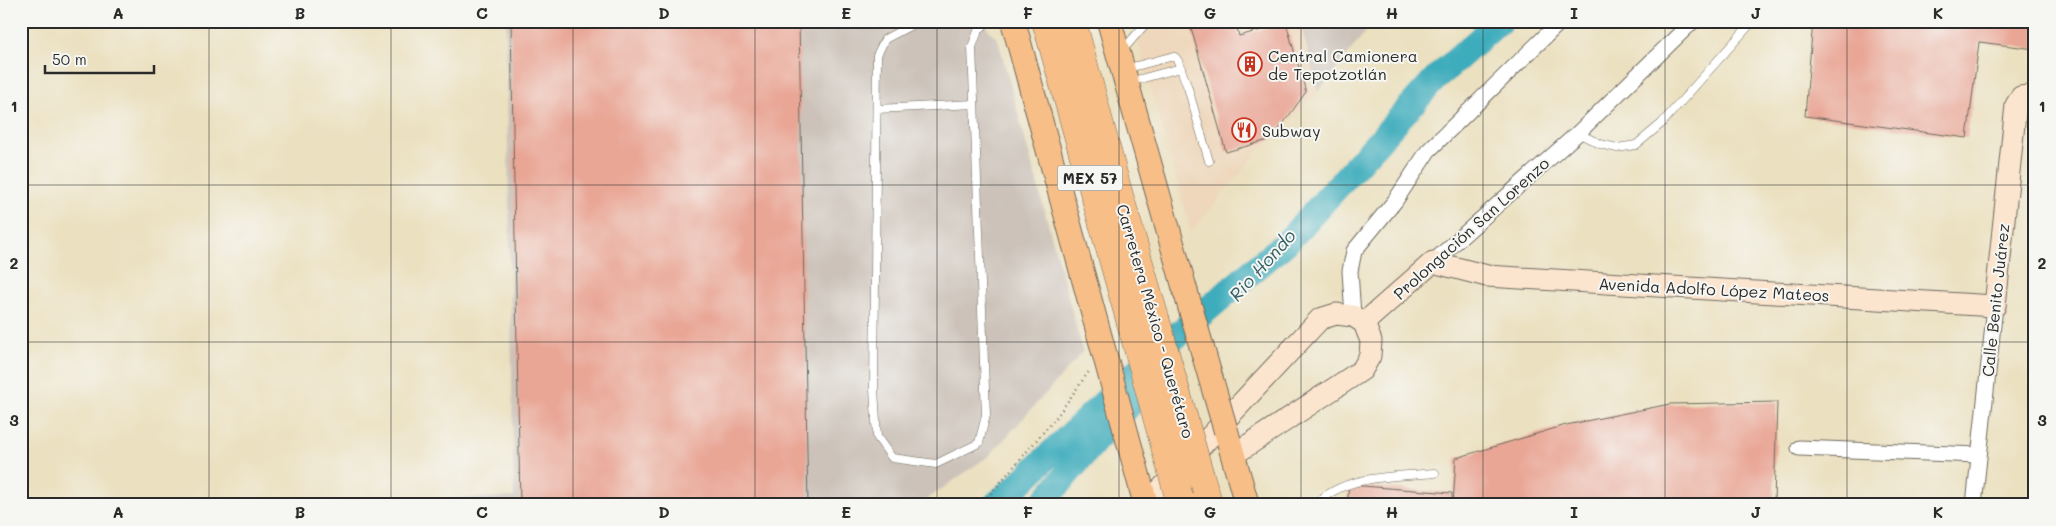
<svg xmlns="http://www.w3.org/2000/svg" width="2056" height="526" font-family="Mali,sans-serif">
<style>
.built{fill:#eed7bb}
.industrial{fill:#ccc2b9}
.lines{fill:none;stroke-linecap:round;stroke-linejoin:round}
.river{stroke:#3eacbc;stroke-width:26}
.building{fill:#e9a695}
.lane-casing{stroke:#6e6a5f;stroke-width:9}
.street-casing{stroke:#6e6a5f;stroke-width:17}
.secondary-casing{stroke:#6e6a5f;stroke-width:23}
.primary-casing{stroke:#6e6a5f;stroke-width:26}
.highway-casing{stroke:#6e6a5f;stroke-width:29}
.path{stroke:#6e6a5f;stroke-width:2.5;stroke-dasharray:1 4;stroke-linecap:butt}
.lane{stroke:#fff;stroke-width:8}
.street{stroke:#fff;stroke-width:15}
.secondary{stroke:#fce5cf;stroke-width:21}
.primary{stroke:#f7be87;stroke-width:24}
.highway{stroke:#f7be87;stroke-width:28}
.primary-bridge-casing{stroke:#6e6a5f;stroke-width:26;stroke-linecap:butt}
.highway-bridge-casing{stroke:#6e6a5f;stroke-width:29;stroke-linecap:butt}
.primary-bridge{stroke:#f7be87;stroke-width:24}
.highway-bridge{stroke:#f7be87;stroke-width:28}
.grid{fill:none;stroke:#2b2b2b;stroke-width:1;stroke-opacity:0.55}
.labels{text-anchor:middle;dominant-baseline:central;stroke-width:4;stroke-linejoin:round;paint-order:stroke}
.shield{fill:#f6f6f2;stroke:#686867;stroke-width:1}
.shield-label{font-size:15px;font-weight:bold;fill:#2b2b2b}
.poi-label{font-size:16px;fill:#2b2b2b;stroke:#f6f6f2;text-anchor:start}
.street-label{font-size:16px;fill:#2b2b2b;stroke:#f6f6f2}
.water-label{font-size:18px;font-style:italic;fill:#335f65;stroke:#f6f6f2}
.neatline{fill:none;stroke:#2b2b2b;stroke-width:2}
.grid-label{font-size:16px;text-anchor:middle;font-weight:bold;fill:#2b2b2b}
</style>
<rect width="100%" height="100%" fill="#f6f6f2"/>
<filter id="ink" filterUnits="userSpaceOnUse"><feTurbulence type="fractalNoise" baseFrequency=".02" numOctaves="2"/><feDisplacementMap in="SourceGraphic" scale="10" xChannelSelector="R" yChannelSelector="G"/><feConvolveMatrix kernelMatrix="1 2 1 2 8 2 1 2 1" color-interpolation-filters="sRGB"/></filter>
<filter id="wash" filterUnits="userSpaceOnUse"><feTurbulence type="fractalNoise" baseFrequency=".0096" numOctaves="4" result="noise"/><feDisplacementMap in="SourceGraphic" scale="20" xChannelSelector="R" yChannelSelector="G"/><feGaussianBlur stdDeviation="1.12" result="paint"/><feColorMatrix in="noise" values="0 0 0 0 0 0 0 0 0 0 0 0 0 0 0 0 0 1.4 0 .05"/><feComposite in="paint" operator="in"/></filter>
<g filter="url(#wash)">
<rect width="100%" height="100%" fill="#ebe0bf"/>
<path class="built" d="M1132 21H1300L1318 92 1256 154 1191 232Z"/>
<path class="industrial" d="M506 21H981L998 40 1083 352 990 455 919 505H237V503L514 497Z
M1300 21H1374L1318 92Z"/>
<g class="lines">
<path class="river" d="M995 505 1019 484 1157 352 1288 241 1435 79 1500 21
M1041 505 1096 440 1161 372"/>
</g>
<g id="blocks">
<path class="building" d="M605 21H799L808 505H520L511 23Z
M1189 21H1235L1239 36 1286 23 1306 92 1272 139 1226 152Z
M1813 21H1841L1867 26 1868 21H2035V49L1979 42 1967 138 1805 116Z
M1777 402 1774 501 1806 505H1453L1456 458 1566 425 1670 404Z
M1349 485 1452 493V505H1347Z"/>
</g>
</g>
<g filter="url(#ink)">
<use href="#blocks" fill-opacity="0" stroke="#6e6a5f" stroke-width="1"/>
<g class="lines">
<g class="lane-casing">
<path id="lane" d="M817 21H822
M919 21 885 39 877 55 874 389 877 437 892 458 936 464 979 443 986 415 972 47 978 31 988 21
M1122 51 1148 21
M1125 69 1170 57H1175L1178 61 1188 88 1209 161
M1129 82 1181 68
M877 109 974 104
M1578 133 1600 144 1617 148 1636 145 1661 124 1753 21
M1315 505C1345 474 1395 477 1435 473"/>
</g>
<g class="street-casing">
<path id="street" d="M1433 262 1578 133 1693 21
M1353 316 1350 271 1354 251 1395 201 1428 151 1561 21
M1799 448 1978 455
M1974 505 1995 306"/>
</g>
<g class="secondary-casing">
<path id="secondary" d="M1364 323 1433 262 1487 276 1995 306 2016 105 2021 97 2035 95
M1146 505 1320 319 1336 314 1353 316 1364 323 1371 341 1370 356 1362 370 1233 455"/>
</g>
<g class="primary-casing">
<path id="primary" d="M1013 21 1146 505
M1109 21 1186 293
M1226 431 1247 505"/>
</g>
<g class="highway-casing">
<path id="highway" d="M1046 21 1134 334
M1072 21 1116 185 1155 318
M1200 476 1209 505"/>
</g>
<path class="path" d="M981 505 1058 415 1090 370"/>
<use href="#lane" class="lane"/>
<use href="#street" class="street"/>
<use href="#secondary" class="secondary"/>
<use href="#primary" class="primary"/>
<use href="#highway" class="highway"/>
<g class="primary-bridge-casing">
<path id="primary-bridge" d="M1186 293 1226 431"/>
</g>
<g class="highway-bridge-casing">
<path id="highway-bridge" d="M1155 318 1200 476
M1134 334 1179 497"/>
</g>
<use href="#primary-bridge" class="primary-bridge"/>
<use href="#highway-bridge" class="highway-bridge"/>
</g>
</g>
<path class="grid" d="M209 21V505M391 21V505M573 21V505M755 21V505M937 21V505M1119 21V505M1301 21V505M1483 21V505M1665 21V505M1847 21V505M21 185H2035M21 342H2035"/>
<defs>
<g id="building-ring" transform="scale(1.25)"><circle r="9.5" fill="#f6f6f2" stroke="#c8321e" stroke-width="1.5"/><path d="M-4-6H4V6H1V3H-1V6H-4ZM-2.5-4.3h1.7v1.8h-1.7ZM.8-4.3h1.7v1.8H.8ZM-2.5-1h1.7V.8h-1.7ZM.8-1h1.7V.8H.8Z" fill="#c8321e"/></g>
<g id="restaurant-ring" transform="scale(1.25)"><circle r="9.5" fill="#f6f6f2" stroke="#c8321e" stroke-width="1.5"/><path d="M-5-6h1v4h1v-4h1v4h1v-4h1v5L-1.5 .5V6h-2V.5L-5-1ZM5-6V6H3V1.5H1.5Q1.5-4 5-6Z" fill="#c8321e"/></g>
</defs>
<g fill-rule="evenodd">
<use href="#building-ring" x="1250" y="64"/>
<use href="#restaurant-ring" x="1244" y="130"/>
</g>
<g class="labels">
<rect class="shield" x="1057.5" y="165.5" width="65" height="25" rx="4"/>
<g class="shield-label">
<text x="1090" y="178">MEX 57</text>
</g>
<g class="poi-label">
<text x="1268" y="55">Central Camionera<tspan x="1268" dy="18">de Tepotzotlán</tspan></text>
<text x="1262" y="130">Subway</text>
</g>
<g class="street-label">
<text transform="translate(1471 228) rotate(-42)">Prolongación San Lorenzo</text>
<text transform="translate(1714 289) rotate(3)">Avenida Adolfo López Mateos</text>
<text transform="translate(1995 300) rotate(-84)">Calle Benito Juárez</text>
<text transform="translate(1156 321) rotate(74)">Carretera México - Querétaro</text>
</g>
<g class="water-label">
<text transform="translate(1262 265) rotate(-48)">Rio Hondo</text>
</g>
</g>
<rect width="2056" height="526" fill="none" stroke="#f6f6f2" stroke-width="55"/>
<path d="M45 65v8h109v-8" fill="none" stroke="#2b2b2b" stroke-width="2.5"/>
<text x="52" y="65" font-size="15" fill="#2b2b2b" stroke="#f6f6f2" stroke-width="4" paint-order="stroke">50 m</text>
<rect x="28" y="28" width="2000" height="470" class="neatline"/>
<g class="grid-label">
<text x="118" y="19">A</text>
<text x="300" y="19">B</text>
<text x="482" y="19">C</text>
<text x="664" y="19">D</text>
<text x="846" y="19">E</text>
<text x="1028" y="19">F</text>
<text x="1210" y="19">G</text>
<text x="1392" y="19">H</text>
<text x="1574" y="19">I</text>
<text x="1756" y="19">J</text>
<text x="1938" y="19">K</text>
<text x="14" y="112">1</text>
<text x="2042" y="112">1</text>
<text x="14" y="269">2</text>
<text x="2042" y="269">2</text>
<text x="14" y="426">3</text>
<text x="2042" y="426">3</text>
<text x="118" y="518">A</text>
<text x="300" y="518">B</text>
<text x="482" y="518">C</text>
<text x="664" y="518">D</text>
<text x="846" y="518">E</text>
<text x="1028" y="518">F</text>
<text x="1210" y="518">G</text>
<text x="1392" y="518">H</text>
<text x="1574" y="518">I</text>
<text x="1756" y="518">J</text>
<text x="1938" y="518">K</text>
</g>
</svg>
